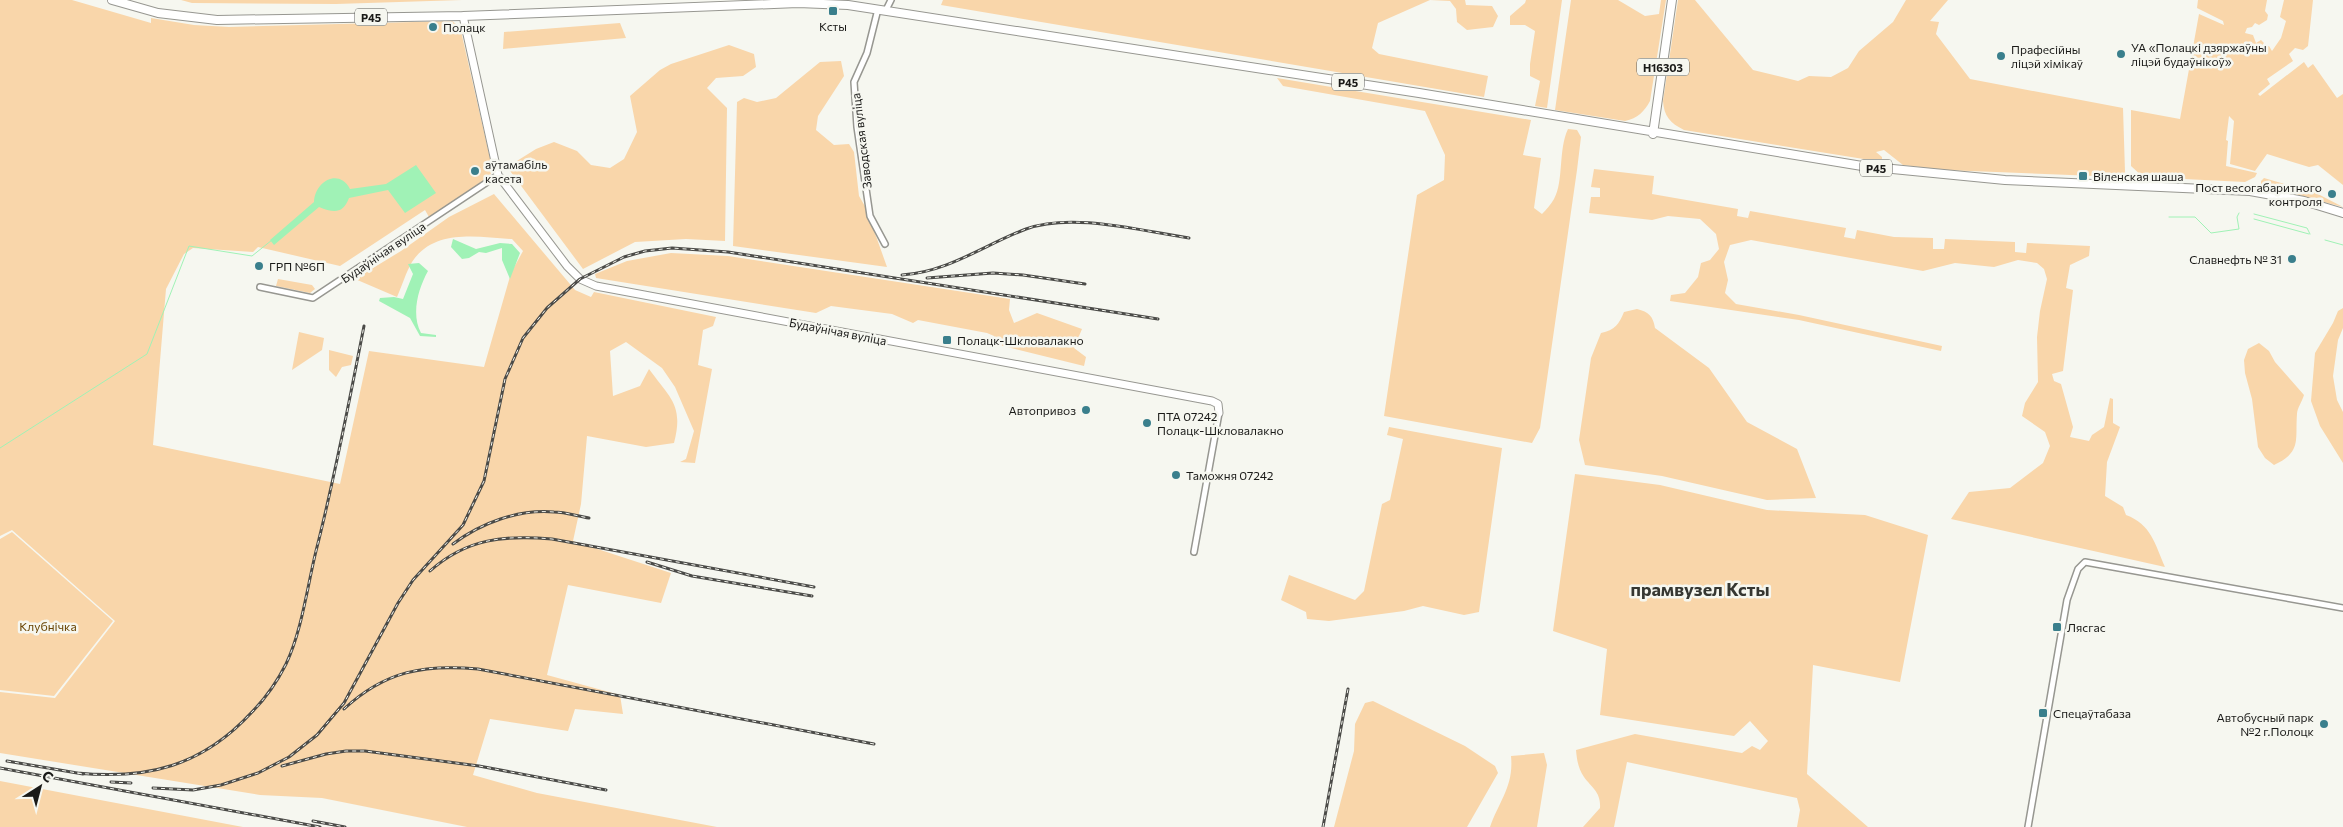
<svg xmlns="http://www.w3.org/2000/svg" width="2343" height="827" font-family="Commissioner,sans-serif">
<style>
.green{fill:#f9d6aa}
.water{fill:#a0f2b6}
.lines{fill:none;stroke-linecap:round;stroke-linejoin:round}
.stream{stroke:#a0f2b6;stroke-width:1}
.street-casing{stroke:#979791;stroke-width:8}
.secondary-casing{stroke:#979791;stroke-width:9}
.primary-casing{stroke:#979791;stroke-width:10}
.street{stroke:#fff;stroke-width:5}
.secondary{stroke:#fff;stroke-width:7}
.primary{stroke:#fff;stroke-width:8}
.rail-casing{stroke:#4b4b48;stroke-width:3}
.rail{stroke:#f6f7f0;stroke-width:1;stroke-dasharray:4;stroke-linecap:butt}
.poi-dot{fill:#3a7f8c;stroke:#f6f7f0;stroke-width:2}
.labels{text-anchor:middle;dominant-baseline:central;stroke-width:5;stroke-linejoin:round;paint-order:stroke}
.shield{fill:#f6f7f0;stroke:#5c5c59;stroke-width:1}
.shield-label{font-size:11px;font-weight:bold;fill:#1a1a18}
.poi-label{font-size:12px;fill:#1a1a18;stroke:#f6f7f0;text-anchor:start}
.street-label{font-size:12px;fill:#1a1a18;stroke:#f6f7f0}
.park-label{font-size:12px;fill:#684302;stroke:#f6f7f0}
.district-label{font-size:18px;font-weight:bold;fill:#363732;stroke:#f6f7f0}
</style>
<rect width="100%" height="100%" fill="#f6f7f0"/>
<path class="green" d="M0 0H72L151 23V18L194 25 229 27 452 21 460 27 492 167 490 178 429 217 425 210 340 266 258 247 253 252 193 248 184 254 166 289 153 445 340 484 369 351 484 367 511 273 523 251 512 239C478 237 434 228 412 262 406 272 402 286 397 297L355 279 401 251 449 217 494 194 575 290 591 297 594 292 716 317 713 326 703 330 698 365 712 369 695 463 680 462 686 459 694 431 675 387 662 368 626 342 610 351 613 396 640 386 649 369C670 398 684 405 674 443L646 447 587 436 581 504 573 541 671 573 661 603 568 585 547 675 620 695 623 714 575 709 568 731 490 719 473 775 537 793 717 827H467L322 798 260 795 0 753V692L55 698 115 621 12 530 0 536Z
M181 0H462L336 4 192 3Z
M943 0H1465L1466 5 1492 6 1498 16 1493 27 1467 30 1457 22 1456 9 1450 1 1430 0 1378 23 1372 48 1379 54 1488 76 1484 97 941 5Z
M1526 0H1562L1547 108 1535 106 1540 81 1530 76V64L1535 31 1525 25H1510V16L1525 3Z
M1571 0H1618L1645 16 1659 14 1661 0H1666L1650 101C1644 112 1638 118 1625 121L1555 110Z
M1678 0H1695L1753 70 1798 81 1809 76 1831 77 1848 68 1859 51 1893 22 1906 0H1948L1930 21 1939 22 1936 34 1970 79 2123 108 2125 172 2121 177 1945 170 1903 165 1884 150 1876 152 1882 157V160L1876 161 1684 130C1670 123 1664 116 1663 101Z
M2198 0H2267L2265 11 2268 15 2267 20 2259 25 2255 23 2252 27 2247 28 2245 33 2253 35 2256 43 2261 40 2264 43 2262 46H2269L2272 51 2281 38 2286 21 2280 17 2284 0H2313L2308 46 2303 50 2295 48 2289 54 2293 61 2267 79 2270 84 2258 94 2260 96 2304 62 2308 68 2313 64 2337 98 2343 94V185L2318 165 2309 167 2267 154 2255 171 2230 164 2234 121 2229 116 2226 140 2228 141 2226 166 2257 173 2255 177 2245 182 2143 177 2131 166V110L2180 119 2199 14 2224 25 2223 21 2197 8Z
M620 23 626 38 503 49 504 32Z
M729 45 754 54 756 67 743 76 716 78 707 88 727 108 725 241 686 239 635 242 583 269 507 167 536 149 554 142 577 151 591 165 610 168 624 159 637 132 630 96 660 70 671 64Z
M841 61 844 76 818 116 816 130 834 145 849 144 854 152 859 196 866 208 887 267 733 246 737 102 744 98 757 102 776 98 820 62Z
M1277 78 1531 120 1523 155 1541 158 1534 208 1542 214C1546 210 1551 204 1554 199 1564 181 1558 150 1568 129L1577 130 1581 137 1577 170 1540 428 1532 443 1384 416 1417 195 1444 180 1445 155 1425 111 1283 86Z
M1594 169 1654 176 1652 194 1738 209 1737 216 1748 218 1750 211 1846 228 1844 237 1855 239 1857 230 1894 237 1933 238V249H1944L1945 239 2015 242V252L2026 253 2027 243 2090 246 2089 256 2070 265 2066 288 2073 290 2063 371 2052 374 2054 381 2061 384 2073 427 2070 437 2089 441 2092 435 2104 427 2110 398 2113 399V423L2120 427 2107 462 2105 496 2123 507 2126 515C2151 524 2155 544 2165 567L1951 519 1969 492 2010 488 2043 463 2050 446 2045 432 2022 416 2025 403 2038 382 2037 337 2040 311 2047 279 2044 269 2037 263 2018 260 1994 267 1955 263 1923 271 1751 240 1730 245 1724 262 1728 280 1725 293 1736 304 1799 315 1942 346 1941 351 1799 320 1670 301 1671 295 1685 293 1698 277 1701 263 1710 260 1719 249 1716 234 1700 219 1668 216 1652 220 1589 213 1591 197H1600V188L1591 187Z
M2264 178 2316 193 2343 207 2267 187 2261 184V181Z
M671 253 728 256 1010 299 1009 310 1014 323 1037 313 1082 329 1074 348 1086 357 1084 366 995 344 994 336 987 333 918 320 913 323 892 314 831 306 816 313 596 278 595 274 627 261Z
M278 279 312 285 315 289 310 293 276 286Z
M2343 308V328L2338 340 2333 376 2337 400 2343 412V463L2320 426 2311 401 2315 353 2333 323 2338 311Z
M1637 309C1649 312 1653 316 1655 328L1709 368 1747 422 1797 449 1816 498 1767 500 1662 476 1585 465 1579 440 1591 358 1601 333C1615 330 1619 324 1624 312Z
M299 332 324 338 322 350 292 370Z
M2259 343 2269 351 2275 362 2304 395C2302 402 2297 408 2297 414 2295 440 2302 452 2274 465L2265 458 2258 447 2252 399 2245 373 2244 360 2248 349Z
M329 350 353 356 351 365 342 367 336 377 329 370Z
M1389 427 1502 448 1479 612 1464 615 1423 606 1404 611 1329 621 1307 619 1306 612 1281 600 1289 575 1355 600 1364 591 1382 504 1390 500 1403 439 1387 435Z
M1575 474 1660 485 1767 510 1865 515 1928 535 1900 682 1813 665 1807 774 1868 827H1797L1800 810 1797 798 1627 762 1614 827H1583L1600 808C1601 792 1592 788 1584 777 1578 768 1577 760 1576 750L1635 734 1742 753 1752 746 1760 750 1768 741 1750 721 1734 736 1600 715 1607 649 1553 631Z
M12 532 113 621 54 696 0 690V539Z
M1373 701 1465 746 1495 766 1498 773 1467 827H1334L1354 751 1355 724 1365 703Z
M1544 753 1547 765 1537 827H1490C1499 801 1514 786 1511 756Z
M0 781 227 824 243 827H0Z"/>
<path class="water" d="M416 165 436 193 405 213 388 190 349 198C343 214 334 213 319 207L274 245 270 240 314 202C315 181 339 168 350 189L386 184Z
M453 239 476 249 500 243 512 244 520 253 510 279 502 260V248L486 253 479 252 469 258 462 259 451 247Z
M419 263 428 271C418 289 411 314 421 333L436 335V337L420 336 410 318 379 301 380 298 394 297 403 299 413 274 408 264Z"/>
<g class="lines">
<path class="stream" d="M2254 214 2307 228 2310 234
M2169 217H2195L2211 233 2239 229 2237 217 2239 213
M2254 219 2309 234
M2325 240 2343 245
M0 448 147 354 189 246 252 256 272 240"/>
<g class="street-casing">
<path id="street" d="M878 9 867 53 854 82 857 127 870 216 885 244
M886 10 891 0
M260 287 313 298 498 175
M1194 552 1219 413
M2028 827 2067 600 2078 569 2085 562 2343 608"/>
</g>
<g class="secondary-casing">
<path id="secondary" d="M463 16 498 175 567 266 580 279 596 286 1212 401 1218 404 1219 413"/>
</g>
<g class="primary-casing">
<path id="primary" d="M112 0 158 13 217 20 463 16 798 3 848 5 1419 93 1862 166 2005 180 2250 191 2304 201 2343 213
M1653 134 1672 0"/>
</g>
<use href="#street" class="street"/>
<use href="#secondary" class="secondary"/>
<use href="#primary" class="primary"/>
<g class="rail-casing">
<path id="rail" d="M902 275C948 272 984 245 1026 229 1072 212 1141 231 1189 238
M927 278 993 273 1023 275 1085 284
M453 544C481 523 518 509 554 512 565 512 577 516 589 518
M647 562 692 576 812 596
M430 571C467 538 505 535 552 539L814 587
M344 709C385 671 424 664 478 669L874 744
M7 761 83 774
M282 766 326 754 346 751H365L479 766 606 790
M0 768 320 827
M77 773C147 780 202 766 251 713 265 699 277 682 286 664 302 630 307 588 316 551 335 477 349 402 364 326
M111 782 131 783
M153 788 193 790 221 785 258 773 289 757 317 735 344 703 398 603 413 580 463 525 484 481 505 379 523 338 547 308 580 279 624 257 645 251 672 248 728 252 1158 319
M313 821 345 827
M1323 827 1348 689"/>
</g>
<use href="#rail" class="rail"/>
</g>
<g class="poi-dot">
<rect x="828" y="6" width="10" height="10" rx="2.5"/>
<circle cx="433" cy="27" r="5"/>
<circle cx="2121" cy="54" r="5"/>
<circle cx="2001" cy="56" r="5"/>
<circle cx="475" cy="171" r="5"/>
<rect x="2078" y="171" width="10" height="10" rx="2.5"/>
<circle cx="2332" cy="194" r="5"/>
<circle cx="2292" cy="259" r="5"/>
<circle cx="259" cy="266" r="5"/>
<rect x="942" y="335" width="10" height="10" rx="2.5"/>
<circle cx="1086" cy="410" r="5"/>
<circle cx="1147" cy="423" r="5"/>
<circle cx="1176" cy="475" r="5"/>
<rect x="2052" y="622" width="10" height="10" rx="2.5"/>
<rect x="2038" y="708" width="10" height="10" rx="2.5"/>
<circle cx="2324" cy="724" r="5"/>
</g>
<g class="labels">
<g class="shield">
<rect x="355" y="8.5" width="32" height="17" rx="4"/>
<rect x="1637" y="58.5" width="52" height="17" rx="4"/>
<rect x="1332" y="73.5" width="32" height="17" rx="4"/>
<rect x="1860" y="159.5" width="32" height="17" rx="4"/>
</g>
<g class="shield-label">
<text x="371" y="17">Р45</text>
<text x="1663" y="67">Н16303</text>
<text x="1348" y="82">Р45</text>
<text x="1876" y="168">Р45</text>
</g>
<g class="poi-label">
<text x="833" y="26" text-anchor="middle">Ксты</text>
<text x="443" y="27">Полацк</text>
<text x="2131" y="47">УА «Полацкі дзяржаўны<tspan x="2131" dy="14">ліцэй будаўнікоў»</tspan></text>
<text x="2011" y="49">Прафесійны<tspan x="2011" dy="14">ліцэй хімікаў</tspan></text>
<text x="485" y="164">аўтамабіль<tspan x="485" dy="14">касета</tspan></text>
<text x="2093" y="176">Віленская шаша</text>
<text x="2322" y="187" text-anchor="end">Пост весогабаритного<tspan x="2322" dy="14">контроля</tspan></text>
<text x="2282" y="259" text-anchor="end">Славнефть № 31</text>
<text x="269" y="266">ГРП №6П</text>
<text x="957" y="340">Полацк-Шкловалакно</text>
<text x="1076" y="410" text-anchor="end">Автопривоз</text>
<text x="1157" y="416">ПТА 07242<tspan x="1157" dy="14">Полацк-Шкловалакно</tspan></text>
<text x="1186" y="475">Таможня 07242</text>
<text x="2067" y="627">Лясгас</text>
<text x="2053" y="713">Спецаўтабаза</text>
<text x="2314" y="717" text-anchor="end">Автобусный парк<tspan x="2314" dy="14">№2 г.Полоцк</tspan></text>
</g>
<g class="street-label">
<text transform="translate(861 141) rotate(-97)">Заводская вуліца</text>
<text transform="translate(383 252) rotate(-34)">Будаўнічая вуліца</text>
<text transform="translate(838 331) rotate(11)">Будаўнічая вуліца</text>
</g>
<g class="park-label">
<text x="48" y="626">Клубнічка</text>
</g>
<g class="district-label">
<text x="1700" y="589">прамвузел Ксты</text>
</g>
</g>
<g transform="translate(40 787) rotate(36)" stroke="#f6f7f0" stroke-width="4" paint-order="stroke">
<path d="M0-4L9 19L0 12L-9 19Z" fill="#1a1a18"/>
<text y="-8" font-size="14" font-weight="bold" text-anchor="middle" fill="#1a1a18">С</text>
</g>
</svg>
